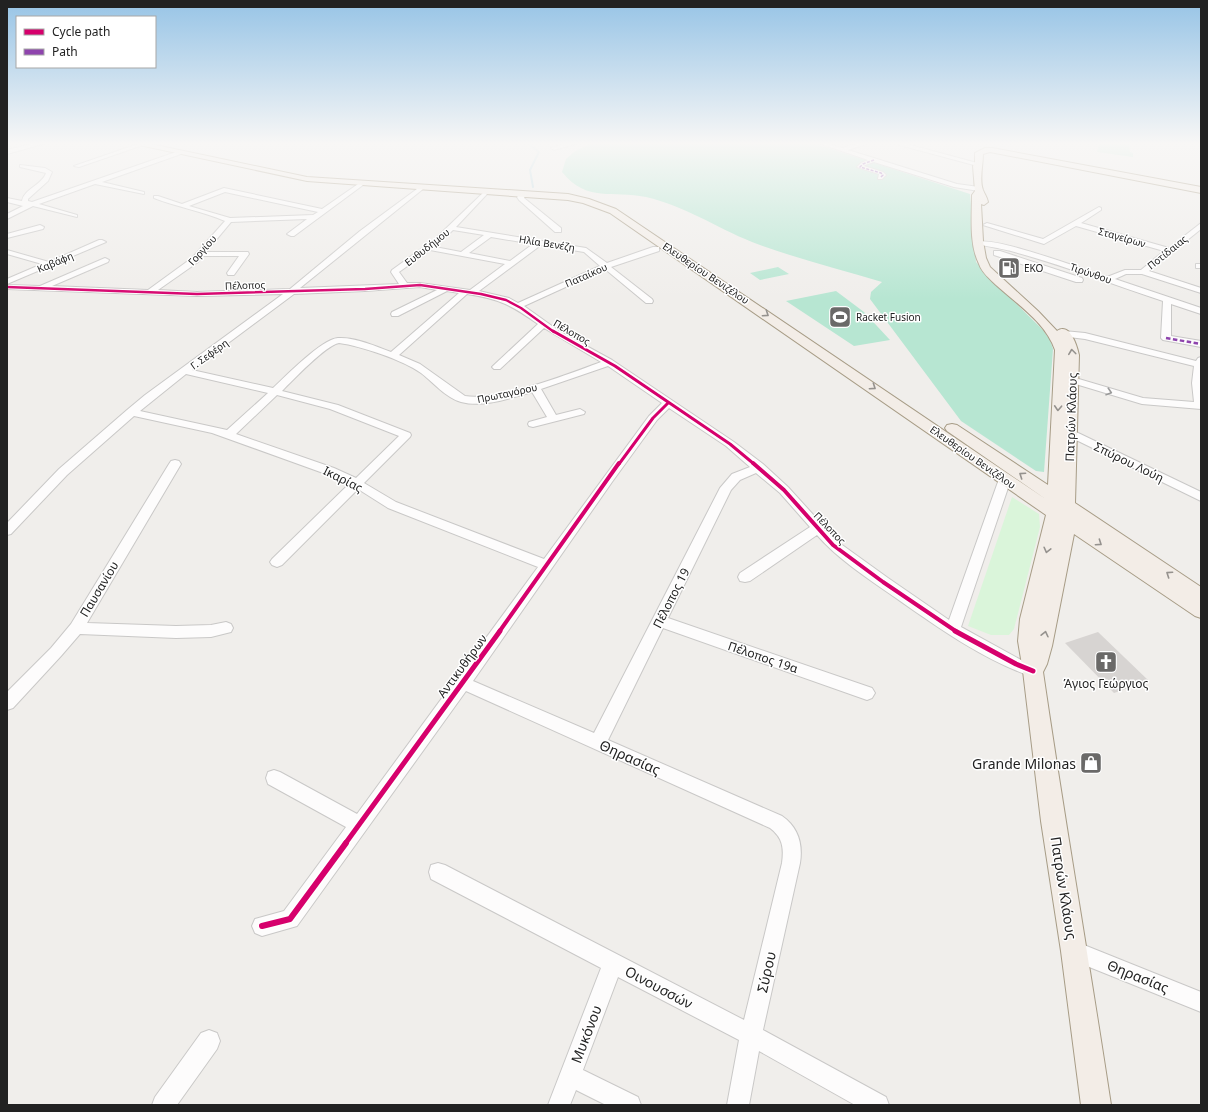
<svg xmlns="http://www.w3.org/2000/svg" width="1208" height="1112" font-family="'Noto Sans',sans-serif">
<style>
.park{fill:#daf5da}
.pitch{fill:#b7e6d2}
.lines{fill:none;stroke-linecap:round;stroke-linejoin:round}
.stream{stroke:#bfdbe3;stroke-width:2}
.building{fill:#d7d4d2}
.minor-casing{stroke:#c9c8c7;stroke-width:2}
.major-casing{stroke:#a79c86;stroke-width:2}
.minor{fill:#fdfcfc;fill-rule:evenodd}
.major{fill:#f3ede7;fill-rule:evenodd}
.quiet-far1{stroke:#8e44ad;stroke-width:1.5;stroke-dasharray:3 1.5;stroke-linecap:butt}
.quiet{stroke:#8e44ad;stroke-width:2.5;stroke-dasharray:4.5 2.5;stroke-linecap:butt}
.cycleway-far4-casing{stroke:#fff;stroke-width:4}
.cycleway-far3-casing{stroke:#fff;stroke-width:5}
.cycleway-far2-casing{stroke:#fff;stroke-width:6}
.cycleway-far1-casing{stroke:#fff;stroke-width:8}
.cycleway-casing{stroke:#fff;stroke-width:9}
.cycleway-far4{stroke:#d6006c;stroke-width:2.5}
.cycleway-far3{stroke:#d6006c;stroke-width:3}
.cycleway-far2{stroke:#d6006c;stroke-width:4}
.cycleway-far1{stroke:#d6006c;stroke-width:5}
.cycleway{stroke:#d6006c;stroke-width:6}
.oneway{stroke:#95928e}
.oneway2{stroke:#9a9a9a}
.labels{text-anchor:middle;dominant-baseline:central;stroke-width:3;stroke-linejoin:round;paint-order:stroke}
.far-street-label{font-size:10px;fill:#222;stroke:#fff}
.far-poi-label{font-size:10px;fill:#222;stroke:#fff;text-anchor:start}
.street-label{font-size:12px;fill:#222;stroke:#fff}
.poi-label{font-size:12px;fill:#222;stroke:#fff}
.near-street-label{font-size:14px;fill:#222;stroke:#fff}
.near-poi-label{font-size:14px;fill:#222;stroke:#fff;text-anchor:end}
</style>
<rect width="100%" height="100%" fill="#f0eeeb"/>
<path class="park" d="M1012 497 1039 514 1040 527 1014 629 1009 635H991L968 626Z"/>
<path class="pitch" d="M591 143H813L970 194 976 262 989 277 1043 330 1050 340 1053 349 1044 472 1036 471 961 421 870 299 871 292 882 282C839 269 794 258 752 242 715 227 685 206 646 197 613 190 587 203 562 172L566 159 574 152Z
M1099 143H1129L1130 152 1133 153V157L1097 152Z
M778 267 789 274 760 280 750 273Z
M836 291 864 312 890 340 854 346 786 301Z"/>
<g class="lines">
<path class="stream" d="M528 143 539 152 530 170 533 187"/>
</g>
<path class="building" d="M1098 632 1149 681 1114 693 1065 643Z"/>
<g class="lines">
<g class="minor-casing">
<path id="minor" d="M35 143H46L7 154V150Z
M567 143H578L554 150 551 148Z
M818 143H827L842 148 859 143H869L848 150 957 184 979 187 982 189 979 191 954 187 874 162 865 165 864 166 883 172 886 175 882 179H878L879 174 857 167 861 163 868 160Z
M892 143H903L977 163 974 165Z
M138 144 143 145 79 167 74 166Z
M179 151 181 152V154L102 182 144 192V194L95 184 39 204 77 215V217L33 206 7 219V214L23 206 7 202V198L22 201C24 189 42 185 46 173L20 167V165L45 168 52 172 48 181 28 199V201L32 202Z
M361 182 364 184 363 185 294 236H291L287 234 307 219 231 222 206 252H248L249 254 234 275H228L227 273 239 256H202L198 262 158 290 197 292 290 289 360 231 421 186 424 188 423 189 300 288 399 284 391 272 392 270 435 239 486 190 488 191V193L456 227 586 248 607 263 653 247H659V251L611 267 652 299 653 301 652 303H646L605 269 524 306 559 331 612 360 734 442 763 464 788 487 838 542 888 578 949 620 999 479 1001 476H1009L1011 479 961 627 1021 660 1038 666 1041 671 1038 676 1033 677C983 660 936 626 893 596 867 578 838 559 817 535L750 581 745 582 740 581 738 577 740 573 810 527 780 493 756 473 740 480 731 490 668 618 872 688 875 693 872 698 867 700 663 628 608 740 782 816C798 827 803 844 800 863L763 1030 886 1097 889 1105H855L759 1051 749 1105H727L739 1040 618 977 583 1070 638 1097 641 1105H606L576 1090 570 1105H548L601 968 431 879 429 872 431 865 438 863 445 865 744 1020 782 863C784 848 783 838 770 828L466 691 297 926 262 936 255 933 252 926 255 919 284 911 346 827 268 784 266 778 268 772 274 770 280 772 357 814 538 567 388 508 358 489 282 565 277 567 272 565 270 562 272 559 349 484 326 474 212 433 134 416 67 475 11 534 7 535V523L59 469 127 410 145 395 283 294 197 296 7 289V285L40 286 105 258 109 260 108 262 52 286 148 290 192 258 225 221C202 211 177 207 154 198V196H158L182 204 224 188 322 209ZM225 192 318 212 313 215 230 218 189 206ZM453 230 484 235 461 252 435 247ZM491 237 533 244 510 261 469 253ZM541 245 584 252 600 266 518 303 509 298 479 291ZM430 250 505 264 470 290 420 283H407L399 272ZM420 287 437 290 392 312 391 314 392 316H398L447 291 459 293 391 352C375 346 355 337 338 338 322 339 286 376 273 388L192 370 294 294 365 291ZM467 294C500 299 511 305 538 324L494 365 492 367 494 369H500L544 328 601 362C566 375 500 401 465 396L420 364 399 355ZM339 343C361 346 403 360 421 373 433 382 446 398 461 402 484 408 510 398 532 392L547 417 529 422 528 424 529 426 533 427 584 414 585 412 580 409 556 415 541 389 608 366 662 403 649 416 544 559 396 502 364 483 410 437 411 435 410 433 338 405 282 391C293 380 326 345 339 343ZM186 374 268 393 227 430 140 411ZM277 395 330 409 399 436 356 478 334 468 236 434ZM669 408 726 446 750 467 732 474 720 488 594 733 473 681 612 482 657 420Z
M521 193H525L526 194 524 198 561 228V232H555L519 200 517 197Z
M1099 207 1101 208V210L1081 223 1169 248 1201 223V229L1149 271 1201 288V293L1142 274H1126L1115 279 1201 308V314L1171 304V336L1201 341V347L1163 340 1161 338 1163 301C1112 284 1062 265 1011 251 1004 249 978 245 975 243 987 233 1088 271 1107 277L1125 270H1141L1164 251 1076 226 1044 244 983 225 987 223 1043 239Z
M40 225 44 227 43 229 7 238V234Z
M99 240H102L106 242 7 284V279L42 264 7 254V250L49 262Z
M994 251H1000L1082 278 1083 280 1082 282H1076L994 255Z
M1196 264H1201V268H1196Z
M1064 331 1085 333 1196 361 1198 358 1201 357V409L1142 404 1069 382 1067 380 1072 377 1143 398 1194 402 1192 383 1194 366 1085 339 1061 336 1059 334Z
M1060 427 1074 431 1201 492V501L1066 435 1056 432 1055 430Z
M175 460 179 461 181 464 87 623 176 626 211 625 226 622 231 624 233 628 231 632 211 637 176 638 80 634 61 656 13 708 7 710V692L51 648 71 624 169 464 171 461Z
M1074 941 1201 992V1012L1067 958 1064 951 1067 944Z
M209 1030 217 1033 220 1041 217 1049 177 1105H152L155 1097 201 1033Z"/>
</g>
<g class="major-casing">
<path id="major" d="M130 143H146L307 177 568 194 589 199 616 209 1047 500 947 431 945 428 947 425 952 424 957 425 1048 485 1055 350C1046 323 1017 304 996 285 990 279 982 273 979 264 969 244 972 217 972 195L975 191 973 166 975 162V153L985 148H992L1201 187V193L990 152 983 154C983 166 979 179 983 190 985 195 987 197 988 202L984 205 981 204 983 241 986 258 990 267 1038 311 1057 331C1070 322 1077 346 1079 355L1075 503 1201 587V618L1195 616 1074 534 1052 646 1047 664 1043 672C1064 816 1089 960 1111 1105H1081L1061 951 1041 821 1023 671 1018 641 1020 619 1046 515 610 213 583 203 568 200 307 181Z"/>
</g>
<use href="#minor" class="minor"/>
<use href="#major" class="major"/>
<path class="quiet-far1" d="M874 160 863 164 860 167 881 173 883 175 880 178"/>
<path class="quiet" d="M1166 338 1201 344"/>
<g class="cycleway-far4-casing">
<path id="cycleway-far4" d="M7 287 197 294 365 289 420 285 481 294 506 300 521 308 554 332"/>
</g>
<g class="cycleway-far3-casing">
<path id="cycleway-far3" d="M553 331 615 366 730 444 754 464
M619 464 653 418 668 403"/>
</g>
<g class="cycleway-far2-casing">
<path id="cycleway-far2" d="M753 463 784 490 833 545 883 582 957 632
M499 632 619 463"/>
</g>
<g class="cycleway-far1-casing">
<path id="cycleway-far1" d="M955 631 1016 664 1033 671
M345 844 500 631"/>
</g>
<g class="cycleway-casing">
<path id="cycleway" d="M262 926 290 919 346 843"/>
</g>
<use href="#cycleway-far4" class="cycleway-far4"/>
<use href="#cycleway-far3" class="cycleway-far3"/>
<use href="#cycleway-far2" class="cycleway-far2"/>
<use href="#cycleway-far1" class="cycleway-far1"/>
<use href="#cycleway" class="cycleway"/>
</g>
<defs><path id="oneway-chevron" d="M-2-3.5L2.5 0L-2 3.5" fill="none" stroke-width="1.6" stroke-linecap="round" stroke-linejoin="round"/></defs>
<g class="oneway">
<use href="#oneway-chevron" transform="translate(766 314) rotate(34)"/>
<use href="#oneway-chevron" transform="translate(1072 352) rotate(-97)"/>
<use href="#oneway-chevron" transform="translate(873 387) rotate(34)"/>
<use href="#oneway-chevron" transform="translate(1058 408) rotate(93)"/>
<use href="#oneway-chevron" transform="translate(1022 475) rotate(-146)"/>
<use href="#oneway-chevron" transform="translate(1099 543) rotate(34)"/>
<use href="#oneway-chevron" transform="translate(1047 550) rotate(104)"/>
<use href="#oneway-chevron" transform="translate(1169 574) rotate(-146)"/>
<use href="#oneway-chevron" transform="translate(1045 634) rotate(-77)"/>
</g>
<use class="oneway2" href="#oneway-chevron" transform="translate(1109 392) rotate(18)"/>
<linearGradient id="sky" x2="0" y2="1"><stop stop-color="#97c4e6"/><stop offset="0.48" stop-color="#f8f7f6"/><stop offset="1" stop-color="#f8f7f6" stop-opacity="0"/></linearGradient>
<rect width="1208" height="299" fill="url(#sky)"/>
<defs>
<g id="fuel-square" transform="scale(1.15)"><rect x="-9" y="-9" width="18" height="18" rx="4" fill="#6a6968" stroke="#fff"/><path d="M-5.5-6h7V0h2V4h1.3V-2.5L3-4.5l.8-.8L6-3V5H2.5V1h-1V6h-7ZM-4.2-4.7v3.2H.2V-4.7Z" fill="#fff"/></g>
<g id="stadium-square" transform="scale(1.15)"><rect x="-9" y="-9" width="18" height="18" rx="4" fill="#6a6968" stroke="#fff"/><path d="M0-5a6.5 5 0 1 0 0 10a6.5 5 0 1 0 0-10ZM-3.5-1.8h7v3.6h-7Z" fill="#fff"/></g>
<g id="church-square" transform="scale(1.15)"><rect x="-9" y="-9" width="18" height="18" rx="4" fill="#6a6968" stroke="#fff"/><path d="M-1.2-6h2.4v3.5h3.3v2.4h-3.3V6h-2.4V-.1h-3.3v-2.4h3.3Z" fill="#fff"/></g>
<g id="shop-square" transform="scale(1.15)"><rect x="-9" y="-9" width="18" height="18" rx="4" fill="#6a6968" stroke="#fff"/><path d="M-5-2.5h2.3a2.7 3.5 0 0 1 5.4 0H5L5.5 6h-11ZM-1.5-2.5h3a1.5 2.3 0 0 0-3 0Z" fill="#fff"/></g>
</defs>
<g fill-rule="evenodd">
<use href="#fuel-square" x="1009" y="268"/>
<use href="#stadium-square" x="840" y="317"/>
<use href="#church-square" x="1106" y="662"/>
<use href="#shop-square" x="1091" y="763"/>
</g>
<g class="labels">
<g class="far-street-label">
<text transform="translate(1122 237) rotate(16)">Σταγείρων</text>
<text transform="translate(547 243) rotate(9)">Ηλία Βενέζη</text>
<text transform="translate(427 247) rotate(-38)">Ευθυδήμου</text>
<text transform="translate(202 250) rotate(-48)">Γοργίου</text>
<text transform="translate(1167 252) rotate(-39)">Ποτίδαιας</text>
<text transform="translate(55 262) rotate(-23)">Καβάφη</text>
<text transform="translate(706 273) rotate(34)">Ελευθερίου Βενιζέλου</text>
<text transform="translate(1091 273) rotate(19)">Τιρύνθου</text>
<text transform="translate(586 275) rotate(-24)">Παταίκου</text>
<text transform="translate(245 285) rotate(-2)">Πέλοπος</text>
<text transform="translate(572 332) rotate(30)">Πέλοπος</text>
<text transform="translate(209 354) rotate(-36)">Γ. Σεφέρη</text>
<text transform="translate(507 393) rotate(-12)">Πρωταγόρου</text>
<text transform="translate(973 457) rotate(35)">Ελευθερίου Βενιζέλου</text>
<text transform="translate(830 528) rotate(46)">Πέλοπος</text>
</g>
<g class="far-poi-label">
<text x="1024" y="268">EKO</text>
<text x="856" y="317">Racket Fusion</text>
</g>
<g class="street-label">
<text transform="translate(1071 417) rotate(-88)">Πατρών Κλάους</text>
<text transform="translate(1129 462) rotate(26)">Σπύρου Λούη</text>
<text transform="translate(343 479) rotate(27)">Ικαρίας</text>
<text transform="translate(99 589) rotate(-59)">Παυσανίου</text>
<text transform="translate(671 598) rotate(-63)">Πέλοπος 19</text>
<text transform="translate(763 657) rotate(19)">Πέλοπος 19α</text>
<text transform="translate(462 666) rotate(-54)">Αντικυθήρων</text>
</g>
<g class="poi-label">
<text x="1106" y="683">Άγιος Γεώργιος</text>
</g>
<g class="near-street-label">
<text transform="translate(630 757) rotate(24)">Θηρασίας</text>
<text transform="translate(1064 888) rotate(81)">Πατρών Κλάους</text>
<text transform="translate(766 972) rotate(-77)">Σύρου</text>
<text transform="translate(1138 976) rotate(22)">Θηρασίας</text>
<text transform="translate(659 987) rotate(28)">Οινουσσών</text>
<text transform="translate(586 1034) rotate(-69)">Μυκόνου</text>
</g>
<g class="near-poi-label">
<text x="1076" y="763">Grande Milonas</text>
</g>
</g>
<rect width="1208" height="1112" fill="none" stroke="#222222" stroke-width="16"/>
<rect x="16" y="16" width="140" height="52" fill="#ffffff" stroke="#a7a7a7"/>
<rect x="24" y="29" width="20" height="6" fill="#d6006c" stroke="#a7a7a7"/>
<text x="52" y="36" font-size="12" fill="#222222">Cycle path</text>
<rect x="24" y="49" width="20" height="6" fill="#8e44ad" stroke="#a7a7a7"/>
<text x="52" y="56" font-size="12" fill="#222222">Path</text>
</svg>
